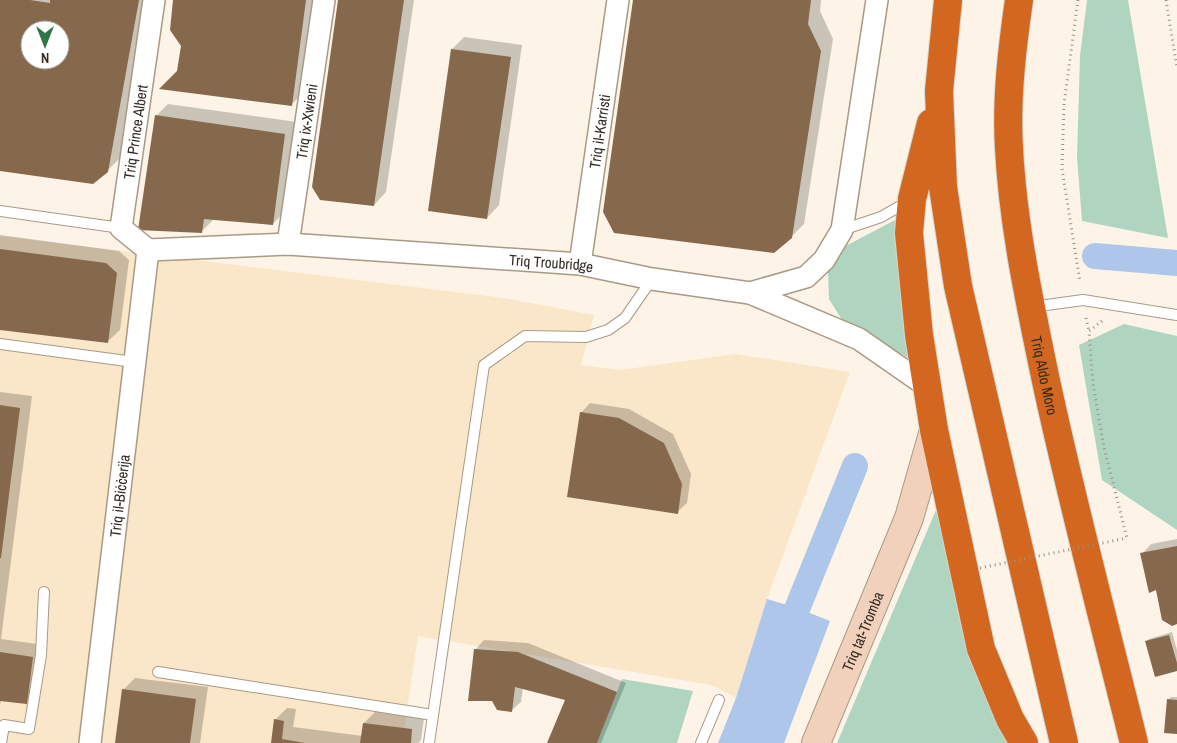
<svg xmlns="http://www.w3.org/2000/svg" width="1177" height="743" font-family="'Archivo Narrow',sans-serif">
<style>
.built{fill:#fae6c9}
.green{fill:#afd4bf}
.water{fill:#adc6e9}
.shadow{fill:#0003;fill-rule:evenodd}
.lines{fill:none;stroke-linecap:round;stroke-linejoin:round}
.canal{stroke:#adc6e9;stroke-width:26}
.building{fill:#86684c;fill-rule:evenodd}
.lane-casing{stroke:#a99a86;stroke-width:12}
.street-casing{stroke:#a99a86;stroke-width:24}
.secondary-casing{stroke:#a99a86;stroke-width:30}
.highway-casing{stroke:#d6d5d3;stroke-width:30}
.path{stroke:#999187;stroke-width:3;stroke-dasharray:1 4;stroke-linecap:butt}
.lane{stroke:#fff;stroke-width:10}
.street{stroke:#fff;stroke-width:21}
.secondary{stroke:#f2d1bc;stroke-width:28}
.highway{stroke:#d4671f;stroke-width:28}
.path-bridge{stroke:#999187;stroke-width:3;stroke-dasharray:1 4;stroke-linecap:butt}
.labels{text-anchor:middle;dominant-baseline:central;stroke-width:5;stroke-linejoin:round;paint-order:stroke}
.street-label{font-size:15px;fill:#312b23;stroke:#fff}
</style>
<rect width="100%" height="100%" fill="#fdf4e7"/>
<path class="built" d="M0 236 504 298 594 315 581 365 620 370 736 354 850 372 767 599 736 698 712 685 418 636 402 743H0Z"/>
<path class="green" d="M1087 0H1128L1168 238 1082 221 1077 157 1080 56Z
M899 218 912 360 842 320 829 299 828 271 838 250Z
M1124 324 1177 336V530L1102 480 1079 345Z
M936 510 1008 743H837Z
M622 679 693 691 677 743H597Z"/>
<path class="water" d="M767 599 797 608 830 621 784 743H718L736 698Z"/>
<path class="shadow" d="M0 0H149L120 158 107 171 0 169ZM30 30H60V60H30Z
M174 0H316L304 92 292 104 179 71 182 46Z
M339 0H414L386 192 374 205Z
M634 0H821L820 11 833 39 804 224 791 237Z
M464 37 522 45 499 205 487 218 452 49Z
M168 104 297 122 285 211 273 224 213 220 201 232 156 116Z
M0 235 119 251 129 260 120 330 107 342 0 329Z
M0 392 32 396 1 639 44 645 38 691 26 703 1 700 0 706Z
M590 403 629 409 673 434 691 474 687 503 677 512 581 413Z
M1177 539V623L1157 588 1142 554 1151 544Z
M1172 632 1177 650V670L1146 642 1149 639Z
M484 640 528 643 626 683 601 743H548L566 699 523 687 521 702 511 711 475 650Z
M135 678 208 687 200 743H116L123 690Z
M1171 697H1177V732L1168 700Z
M287 708 296 709 293 727 363 736 364 723 376 711 424 718 421 740 418 743H272L275 720Z"/>
<g class="lines">
<path class="canal" d="M1095 256 1177 263
M784 641 855 466"/>
</g>
<path class="building" d="M0 0H30L50 3V0H139L108 172 93 184 0 171ZM30 30H60V60H30Z
M173 0H306L292 106 159 89 177 71 181 46 170 30Z
M338 0H404L374 206 320 200 312 187Z
M633 0H811L808 24 821 51 792 238 774 253 614 233 603 212Z
M451 49 511 57 487 219 428 211Z
M155 115 285 134 273 225 204 219 202 233 138 230Z
M0 249 106 263 117 273 108 343 0 330Z
M0 405 20 408 1 558H0Z
M580 412 619 418 664 443 682 484 678 514 567 497Z
M1177 546V624L1172 626 1162 620 1156 590 1149 593 1140 553Z
M1169 635 1177 663V671L1155 677 1145 641Z
M474 649 518 652 617 692 597 743H547L565 700 515 687 512 712 497 710 492 701H468Z
M0 652 33 657 27 704 0 701Z
M122 689 196 699 190 743H115Z
M1167 699 1177 700V734L1164 733Z
M274 719 284 721 282 739 305 743H271Z
M363 723 412 729 411 743H360Z"/>
<g class="lines">
<g class="lane-casing">
<path id="lane" d="M0 211 121 228
M842 230 881 217 909 201
M1032 307 1083 300 1177 315
M0 344 134 362
M158 672 433 715
M1 743 4 725 29 729 41 655 44 592
M429 743 484 365 525 336 586 337 608 330 625 318 652 279
M701 743 719 700"/>
</g>
<g class="street-casing">
<g id="street">
<path id="s1" d="M288 244 324 0"/>
<path id="s2" d="M148 250 288 244 580 264 652 279 750 293 859 339 928 387"/>
<path id="s3" d="M148 250 121 228 154 0"/>
<path id="s4" d="M580 264 618 0"/>
<path d="M750 293 806 277 824 260 842 230 877 0"/>
<path id="s5" d="M90 743 148 250"/>
</g>
</g>
<g class="secondary-casing">
<g id="secondary">
<path id="s6" d="M816 743 909 518 934 430"/>
</g>
</g>
<g class="highway-casing">
<g id="highway">
<path d="M948 0 939 91 943 187 958 286 1064 743"/>
<path id="s7" d="M1019 0C1012 49 1006 99 1009 148 1013 226 1030 304 1046 381 1072 502 1104 622 1134 743"/>
<path d="M931 123 912 199 909 233 919 335 934 430 981 649 1010 719 1024 743"/>
</g>
</g>
<path class="path" d="M1078 0 1064 104 1062 169 1080 282
M1166 0 1177 68
M1086 318 1089 331
M1102 321 1089 331 1093 384 1104 448 1127 538"/>
<use href="#lane" class="lane"/>
<use href="#street" class="street"/>
<use href="#secondary" class="secondary"/>
<use href="#highway" class="highway"/>
<path class="path-bridge" d="M980 568 1127 538"/>
</g>
<g class="labels">
<g class="street-label">
<text stroke="none"><textPath href="#s1" startOffset="124">Triq ix-Xwieni</textPath></text>
<text stroke="none"><textPath href="#s3" startOffset="132">Triq Prince Albert</textPath></text>
<text stroke="none"><textPath href="#s4" startOffset="134">Triq il-Karristi</textPath></text>
<text stroke="none"><textPath href="#s2" startOffset="404">Triq Troubridge</textPath></text>
<text stroke="none"><textPath href="#s7" startOffset="379">Triq Aldo Moro</textPath></text>
<text stroke="none"><textPath href="#s5" startOffset="249">Triq il-Biċċerija</textPath></text>
<text stroke="none"><textPath href="#s6" startOffset="121">Triq tat-Tromba</textPath></text>
</g>
</g>
<g transform="translate(45 45) rotate(180)"><circle r="24" fill="#ffffff" stroke="#adaaa7"/>
<path d="M0-4L9 19L0 12L-9 19Z" fill="#2e7643"/>
<text y="-8" font-size="14" font-weight="bold" text-anchor="middle" fill="#312b23">N</text>
</g>
</svg>
